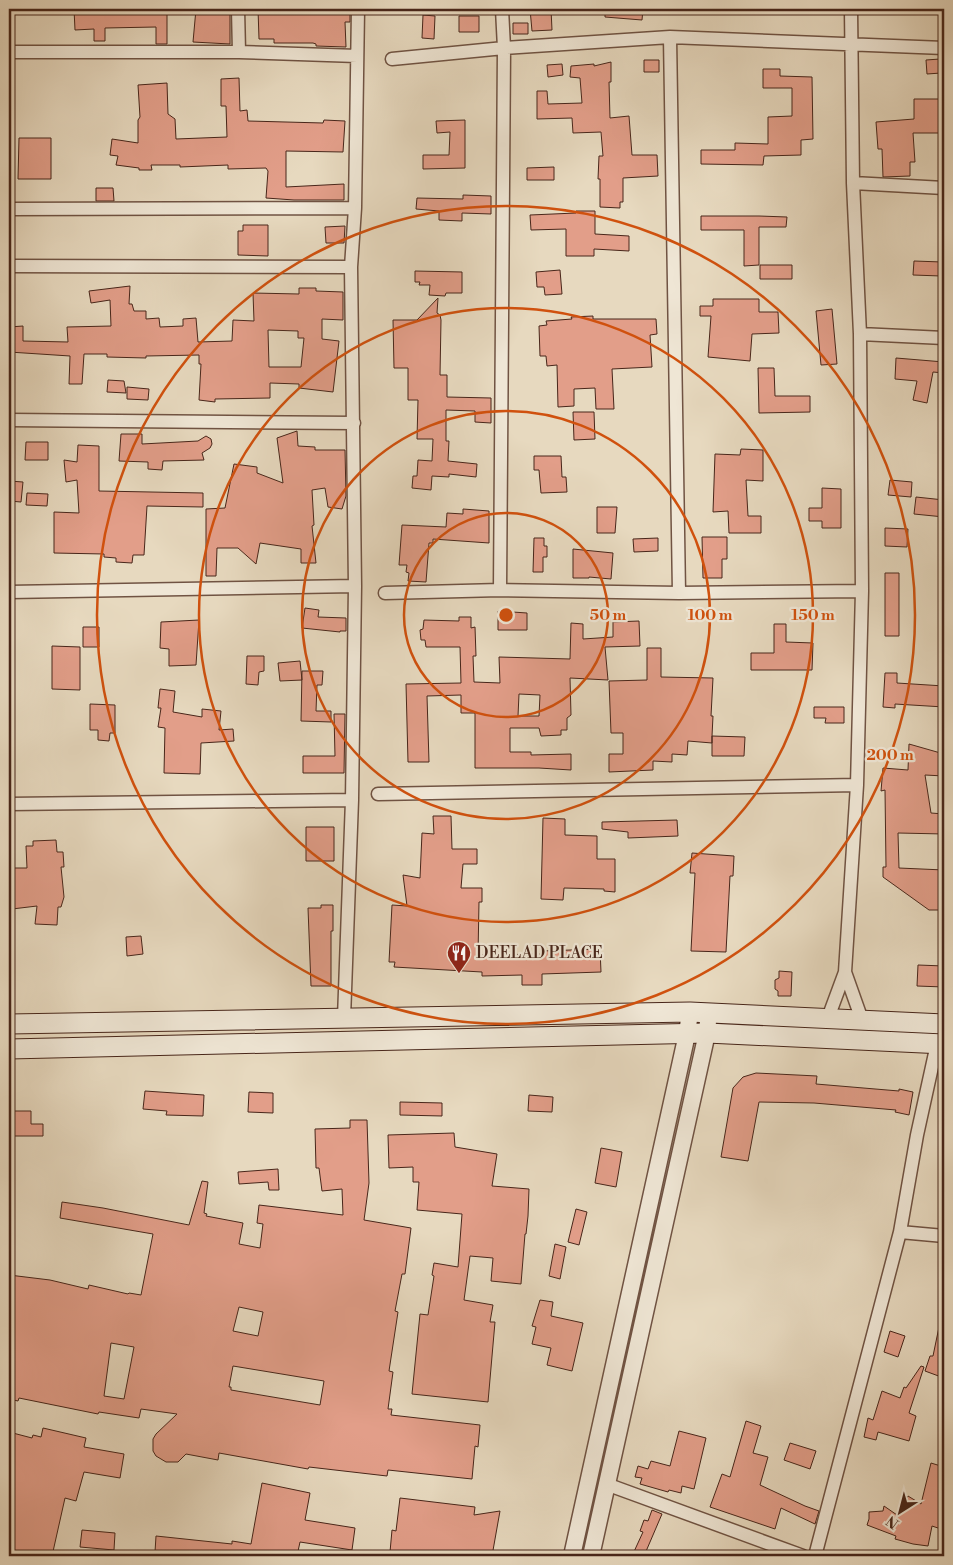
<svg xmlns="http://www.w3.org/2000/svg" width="953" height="1565" font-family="'Libre Bodoni',serif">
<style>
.building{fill:#e29e89;stroke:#48261a;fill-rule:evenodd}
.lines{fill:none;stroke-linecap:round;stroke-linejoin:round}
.minor-casing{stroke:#705343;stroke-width:15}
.tertiary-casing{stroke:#705343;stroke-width:19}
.secondary-casing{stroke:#48261a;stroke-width:21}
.minor{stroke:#efe6d5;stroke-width:12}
.tertiary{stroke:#efe6d5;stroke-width:16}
.secondary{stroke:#efe6d5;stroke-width:19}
.ring{fill:none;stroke:#d0510e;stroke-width:2.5}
.labels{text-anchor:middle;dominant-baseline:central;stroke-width:4.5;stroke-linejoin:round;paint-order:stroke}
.poi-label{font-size:16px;fill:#48261a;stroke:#efe6d5;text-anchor:start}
.centre{fill:#d0510e;stroke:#efe6d5;stroke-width:2.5}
.ring-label{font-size:15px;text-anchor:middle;font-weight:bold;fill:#d0510e;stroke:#efe6d5;stroke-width:4.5;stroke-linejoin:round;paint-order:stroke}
</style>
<rect width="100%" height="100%" fill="#e7d9bf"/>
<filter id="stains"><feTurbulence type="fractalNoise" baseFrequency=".004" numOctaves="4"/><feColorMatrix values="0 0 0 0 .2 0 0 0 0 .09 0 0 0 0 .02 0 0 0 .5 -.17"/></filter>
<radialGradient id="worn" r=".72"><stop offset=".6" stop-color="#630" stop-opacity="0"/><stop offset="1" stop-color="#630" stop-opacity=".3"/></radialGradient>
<path class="building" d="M74 9H90V14L136 11V9L167 10V44H156V27L105 28V41H94V29L75 30Z
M196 9 230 11V44L193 42Z
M258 9H350V22H345L346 47 316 46V44L313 43H274V39H259Z
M530 9H551L552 30 532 31Z
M605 9H643L642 20 605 17Z
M423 15 435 16 434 39 422 38Z
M459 16H479V32H459Z
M513 23H528V34H513Z
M940 59 941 73 927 74 926 60Z
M644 60H659V72H644Z
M611 62V82H609L610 118 629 116 632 155H657L658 176 623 178V202H620V208L600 207V179H598L599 156H603L601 132 573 133 572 118 537 119V91H547L548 104 582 103 580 78 570 77 571 66 594 64V66Z
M562 64 563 75 548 77 547 65Z
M763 69H780V76L812 77 813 139 801 140V155L764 156 763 165 701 164V150H735V143L768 144V117L792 116V88H763Z
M239 78 240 111 247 110 248 121 323 123 324 120 345 121 343 152 286 151V187L344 184V200H294L266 198 268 171 266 168 228 169V165L180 167V165H151L152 170H139V168L116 165 118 156 110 155 112 139 138 143V120L140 117 138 85 167 83 168 114 175 119 176 139 227 137 226 106H221V79Z
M914 99H944V133H913L915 162H910V176L883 177 882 149H878L876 122 914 119Z
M465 120V168L423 169V155H449L450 132 437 133 436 121Z
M19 138H51V179H18Z
M554 167V180H527V168Z
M96 188H113L114 201H96Z
M463 195 491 196V214L462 213V221L439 220V211L416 209 417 198 463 199Z
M576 211H595V234L629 236V251L594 249V256H566V229L531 230 530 215 576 213Z
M701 216H759L787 217 786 227H759V265L744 266V230H701Z
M243 225H268V256L238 255V231H243Z
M345 226 344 243H326L325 227Z
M914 261 942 262 941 276 913 275Z
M760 265H792V279H760Z
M560 270 562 294 545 295 544 287H537L536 272Z
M415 271 462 272V293H446L445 296 429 295 430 285H419L420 282H415Z
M130 286 129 304H132L134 311H146V319L159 318 160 327 183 326V319L196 318 198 342 232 341 233 320 254 321 253 293 299 294V288H316V291L343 292V320L322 319V339L339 341 333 392 299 388V384L270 383V398L215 399V402L199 400 201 364H199V355L146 356V358L107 357V354H84L82 384H69L70 356 9 352V327L23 326V341L68 342 67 327 111 326 110 300 91 303 89 291ZM268 330 298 331V338H304L301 367H269Z
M438 298 437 313 440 315 441 320 440 375H447V397L491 398V423L475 422V411L446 410V441H449L448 461 477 464 476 477 449 474V477L432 476 431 490 412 488 413 476H417L418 460 432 461 433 439H417L418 400H408V368H394L393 320H417Z
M713 299H759V312H778L779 333 752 334 750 361 708 357 711 316H700V306H713Z
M832 309 837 364 821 365 816 311Z
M593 316V319H656L657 334 650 335 652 367 612 369 614 409H596L595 388 574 389V406L558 407 557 365 547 366 546 356H540L539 326 547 325 546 321 572 319 571 317Z
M896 358 944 362V373L933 372 927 403 913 400 917 381 895 379Z
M758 368H774L775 396H810V412L759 413Z
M108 380 124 381 126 393 107 392Z
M127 387 149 389 148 400 127 399Z
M573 412H594L595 439 574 440Z
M297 431 298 446 315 447V450H345L346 496 342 509 328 507 325 488 312 490 314 525 312 526 316 563H301V549L260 543 256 564 238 548H217L216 576H206V509L225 508 234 464 257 467V473L283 483 277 438Z
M121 434H142V444L198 441 206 436 211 439 212 444 210 448 202 453 204 460 163 461 162 470 148 469V462L119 461Z
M26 442H48V460H25Z
M78 445 99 446V491L203 493V507L147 506 144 555H133L132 563 116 562V558L104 557V554L54 553V512L79 513 77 480 66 482 64 460 77 462Z
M741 449 763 450V481L746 480 748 516H761V533H729L728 511 713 512 715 454 740 455Z
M534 456H561L562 477H566L567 492 541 493 539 470H534Z
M890 480 912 482 911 497 888 495Z
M9 481 23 482 21 502 9 501Z
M822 488 841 489V528H822V521H809V508H822Z
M27 493 48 494 47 506 26 505Z
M916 497 944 500V517L914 514Z
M597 507H617L615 533H597Z
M463 509 489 511V543L433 539V543H429L426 582 408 581 409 573 406 572 407 565H399L402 525 446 527 447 513 463 514Z
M885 528 908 529 907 547 885 546Z
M702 537H727V559H722V578H703Z
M534 538H544V546H547V557H543V572H533Z
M658 538V551L634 552 633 539Z
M573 549 613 553 611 579 589 577V578H573Z
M885 573H899V636H885Z
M305 608 319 610 318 617 346 618V631H340V632L302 628Z
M498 611 527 613V630H498Z
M459 617H471V628L475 627 476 656H473L474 682 500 683 499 657 570 659 571 623 583 624V639L613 637V622L639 621 640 646 605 647 608 680 570 678 571 715 567 718V730H561V735L541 736 539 728H510V752H531V755L571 754V770L539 768H475V713H461V695L427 696 429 762H408L406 684 461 683 460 647H426L425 640H421L420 630 423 629 424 620 459 621ZM519 694 540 695 539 716H518Z
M199 620 196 665 169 666V649L160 648 161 622Z
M774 624H786V642L813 643 812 670H751V653H774Z
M83 627H99V647H83Z
M52 646 80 647V690L52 689Z
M647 648H661V677L713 678 711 716H713L712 736 745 737 744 756H712V736V743L688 741 687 755 672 754V762L653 761V770L609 772V754H623V733H611L609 681 647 680Z
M247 656H264V671L259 672 258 685 246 684Z
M300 661 302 680 280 681 278 663Z
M302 671H323L322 685H317L316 711H331V722L301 721Z
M885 673H897V683L944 686V707L895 704V708L883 707Z
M160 689 175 691 173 712 202 717V709L221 711 219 730 233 729 234 741 201 743 200 774 164 773 165 728 158 727 161 708H158Z
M90 704 115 705V733H110L109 741 98 740V730H90Z
M814 707H844V723H825L826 718H814Z
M334 714H345L344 773H303V756H335Z
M909 744 944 754V776L925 775 931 813 944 814V834L898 833 899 868 944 870V910H929L883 877V867H886L885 790 881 791 883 768 908 770Z
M433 816H451L452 849H477V864H463L461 888H482V902H479L478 955 543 954 542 951 600 949 601 972 542 974V985H522V975L482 976V972L394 967 395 962H389L392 905 407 906 403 875 420 878 422 833 434 834Z
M543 818 565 819V835L597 836V859H615V892L604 891V889L564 888 563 900 541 899Z
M677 820 678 836 628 838V832L602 829V822Z
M306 827H334V861H306Z
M56 840 57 852H63L64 867H61L64 897 61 907H58L57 925 35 924 37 906 12 909 9 899V868H27L26 846H33V841Z
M692 853 734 856 733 876H730L726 952 691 951 695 873H690Z
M321 905H333V931H331V986H311L308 908H321Z
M141 936 143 954 127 956 126 937Z
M918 965 944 966V987L917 986Z
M779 971 792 972 791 996H778V991L775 989V980L779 978Z
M756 1073 817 1076 816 1084 899 1091V1089L913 1092 909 1115 895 1112 896 1110 814 1103 759 1102 748 1161 721 1157 733 1088 743 1077Z
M145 1091 204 1095 203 1116 166 1115 167 1111 143 1109Z
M249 1092 273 1093V1113L248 1112Z
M529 1095 553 1097 552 1112 528 1111Z
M400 1102 442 1103V1116L400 1115Z
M9 1111H31V1124H43V1136H9Z
M350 1120H367L369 1183 364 1220 411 1228 405 1274H402L395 1311 398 1312 389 1371 393 1372 388 1409H392L391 1415 480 1425 478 1447 475 1446 472 1479 388 1470 387 1476 309 1467 308 1469 219 1453 218 1460 186 1454 178 1462H166L156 1456 153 1451V1439L156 1434 177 1414 141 1409 139 1418 99 1412 98 1414 19 1398 18 1401 9 1399V1275L50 1280 88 1289 89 1285 128 1294 129 1293 141 1295 153 1234 60 1218 62 1202 103 1208 189 1225 202 1181 208 1182 204 1213 207 1214 206 1216 243 1223 239 1244 260 1248 263 1224 257 1223 259 1205 343 1215 342 1189 322 1191 319 1168H316L315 1129 350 1128ZM239 1307 263 1312 258 1336 233 1331ZM111 1343 134 1347 124 1399 104 1396ZM233 1366 324 1381 320 1405 231 1390V1387H229Z
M454 1133 455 1147 497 1154 492 1186 529 1189 528 1216 526 1234H525L521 1284 491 1281 493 1258 470 1256 464 1300 493 1305 490 1322H495L488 1402 412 1394 420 1314 428 1315 434 1276 432 1275 434 1263 458 1267 462 1214 417 1210 419 1182H413V1167L389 1168 388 1135Z
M601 1148 622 1152 616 1187 595 1183Z
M278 1169 279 1190H269L268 1182 239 1184 238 1172Z
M576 1209 587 1212 579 1245 568 1242Z
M555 1244 566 1247 560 1279 549 1276Z
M540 1300 553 1302 551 1316 583 1323 572 1371 547 1365 551 1348 532 1344 536 1327 532 1326Z
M939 1327 944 1328V1378L925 1371 930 1356H933Z
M890 1331 905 1336 898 1357 884 1352Z
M921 1366 924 1367 909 1413 916 1416 909 1441 878 1432 876 1440 864 1437 868 1418 873 1420 882 1391 900 1398 904 1387 906 1388Z
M746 1421 761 1426 753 1453 768 1457 760 1485 805 1506 819 1511 815 1524 781 1508 775 1529 710 1507 722 1474 730 1477Z
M43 1428 86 1438 84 1447 124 1454 120 1478 84 1472 76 1501 65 1498 52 1556H9V1432L32 1438 33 1435 41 1437Z
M679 1431 706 1438 694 1489 682 1486 681 1493 669 1490 668 1492 640 1484 642 1478 635 1477 638 1466 648 1469 651 1461 670 1466Z
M790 1443 816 1451 810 1469 784 1460Z
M931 1463 944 1467V1530L932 1526 928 1546 913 1544 895 1539 896 1536 867 1525 869 1519V1512L883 1511 884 1506 897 1515 908 1496 921 1504Z
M262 1483 310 1493 305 1520 355 1528 352 1550 300 1542 297 1556H189L155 1552 156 1536 232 1544V1541L251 1544Z
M400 1498 475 1507 474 1515 500 1511 492 1556H427L390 1552 392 1530 396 1531Z
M652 1510 662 1514 644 1556H632L643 1532 640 1531 644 1520 648 1521Z
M82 1530 115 1533 114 1550 80 1547Z"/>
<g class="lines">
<g class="minor-casing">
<path id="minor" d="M238 9 239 52
M670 37 679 593
M9 52H239L357 56
M392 59 504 48 670 37 944 48
M853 183 944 188
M9 209 355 208
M9 266 351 267
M860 334 944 338
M9 420 354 423
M500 590 504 48 502 9
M9 592 355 586
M385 593 500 590 679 593 862 591
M378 794 857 785
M9 804 352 800
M845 972 862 1020
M344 1018 352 800 355 586 351 267 355 208 358 9
M828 1018 845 972 857 785 862 591 860 334 853 183 851 9
M900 1232 944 1236
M606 1484 803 1556
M815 1556 900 1232 917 1135 937 1044"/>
</g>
<g class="tertiary-casing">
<path id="tertiary" d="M572 1556 687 1034 690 1012
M591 1556 707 1033 708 1021"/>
</g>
<g class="secondary-casing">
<path id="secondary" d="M9 1024 690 1012 944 1024
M9 1049 707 1033 944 1044"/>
</g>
<use href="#minor" class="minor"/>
<use href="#tertiary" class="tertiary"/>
<use href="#secondary" class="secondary"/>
</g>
<g class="ring">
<circle cx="506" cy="615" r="102"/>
<circle cx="506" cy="615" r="204"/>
<circle cx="506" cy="615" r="307"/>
<circle cx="506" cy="615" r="409"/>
</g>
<defs>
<g id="restaurant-pin" transform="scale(1.25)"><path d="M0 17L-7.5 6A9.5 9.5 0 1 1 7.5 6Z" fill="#8f2418" stroke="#efe6d5"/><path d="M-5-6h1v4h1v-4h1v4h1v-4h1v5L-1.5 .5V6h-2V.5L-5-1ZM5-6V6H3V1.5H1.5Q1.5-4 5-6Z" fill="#fff"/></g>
</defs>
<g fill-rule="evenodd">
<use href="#restaurant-pin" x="459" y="953"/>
</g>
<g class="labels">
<g class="poi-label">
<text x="476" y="953">DEELAD PLACE</text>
</g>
</g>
<circle cx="506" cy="615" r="8" class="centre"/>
<g class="ring-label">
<text x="608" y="620">50 m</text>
<text x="710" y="620">100 m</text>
<text x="813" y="620">150 m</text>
<text x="890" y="760">200 m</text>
</g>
<rect width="953" height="1565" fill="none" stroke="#e7d9bf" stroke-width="30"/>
<rect x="10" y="10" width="933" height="1545" fill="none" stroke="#48261a" stroke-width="2.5"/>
<rect x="15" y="15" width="923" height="1535" fill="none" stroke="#48261a"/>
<g transform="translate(900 1512) rotate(216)" stroke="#efe6d5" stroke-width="4" paint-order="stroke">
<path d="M0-4L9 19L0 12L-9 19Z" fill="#48261a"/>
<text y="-8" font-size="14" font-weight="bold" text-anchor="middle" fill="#48261a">N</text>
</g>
<rect width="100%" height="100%" filter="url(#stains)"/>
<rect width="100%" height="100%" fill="url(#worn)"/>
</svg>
